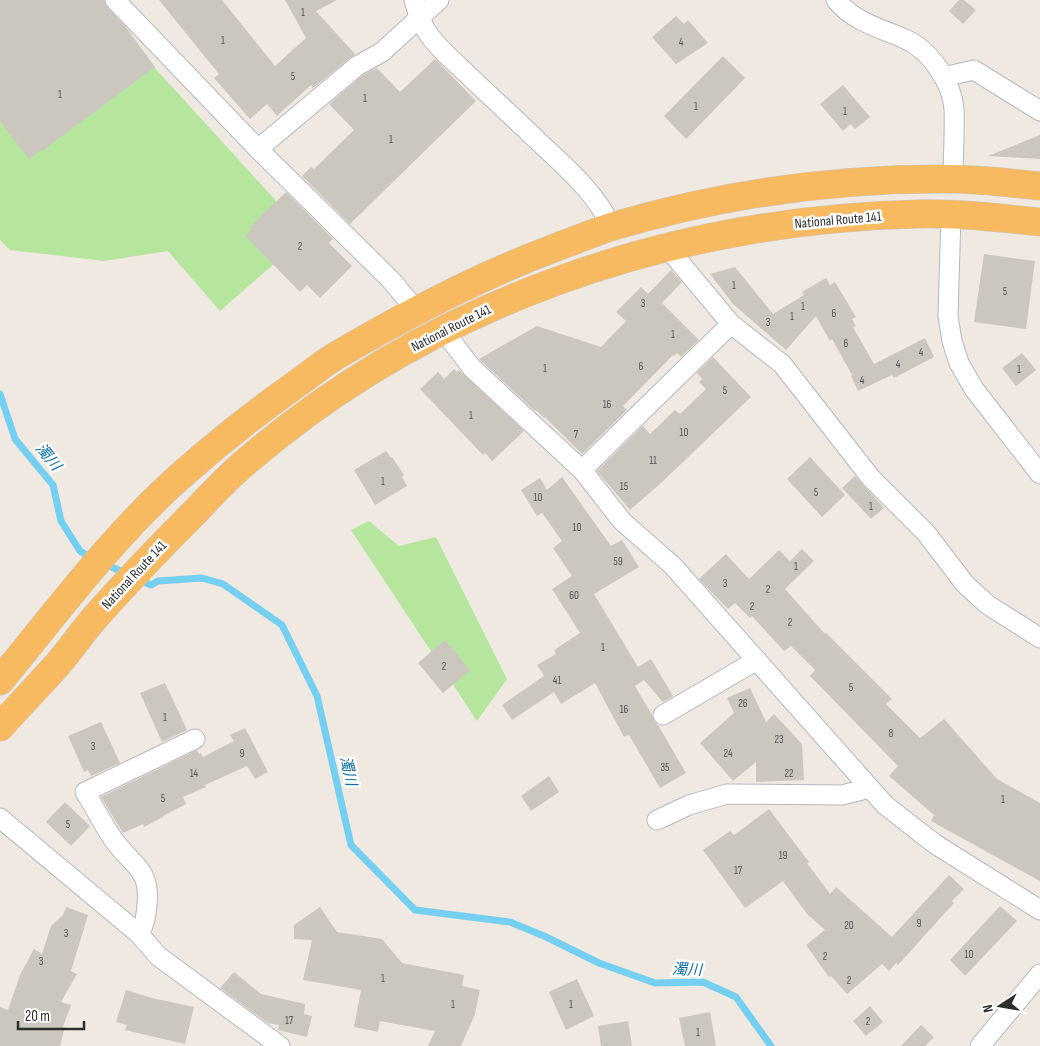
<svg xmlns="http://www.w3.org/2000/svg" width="1040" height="1046" font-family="'Sofia Sans Condensed','Noto Sans JP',sans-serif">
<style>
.green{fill:#b6e59e}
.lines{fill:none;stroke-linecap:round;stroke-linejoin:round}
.stream{stroke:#75cff0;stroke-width:7}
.building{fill:#cbc7bf}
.minor-casing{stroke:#b4b7c1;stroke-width:21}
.trunk-casing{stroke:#c9c9c9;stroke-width:29}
.minor{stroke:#fff;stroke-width:19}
.trunk{stroke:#f8ba60;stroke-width:28}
.labels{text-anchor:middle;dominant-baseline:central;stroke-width:5;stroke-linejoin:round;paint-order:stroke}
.number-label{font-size:11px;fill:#555452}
.street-label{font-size:14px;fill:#2e2e2e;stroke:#fff}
.water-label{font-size:15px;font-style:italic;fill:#0d6fa3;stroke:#fff}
</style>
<rect width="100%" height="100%" fill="#efe9e1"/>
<path class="green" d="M0 0H93L307 235 220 311 168 251 104 261 10 250 0 240Z
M369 521 399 546 436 537 507 679 477 721 351 530Z"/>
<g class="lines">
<path class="stream" d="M0 394 15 439 53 485 61 521 80 551 93 559
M103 563 127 574
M137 579 151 585 158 581 202 578 223 584 282 625 317 696 351 845 415 910 510 922 544 936 599 963 655 983 703 982 736 997 771 1046"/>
</g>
<path class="building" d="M0 0H104L107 7 125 26 155 67 42 151 41 150 29 159 0 121Z
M159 0H222L275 66 306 38 285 0H337L316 11 355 54 313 88 311 85 277 116 267 104 250 119 214 78 219 74Z
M959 0H964L976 10 963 24 949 11Z
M676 16 684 24 688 20 708 43 676 64 652 37Z
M723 56 745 78 686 139 664 116Z
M435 59 476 101 350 224 302 176 311 167 314 169 354 130 329 104 363 75 377 68 400 92Z
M843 85 870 117 855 129 851 124 843 131 820 104Z
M1040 135V159L988 156Z
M286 192 333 239 329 243 352 266 320 298 307 285 300 292 245 236 252 229 250 227Z
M984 254 1035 261 1026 329 974 322Z
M735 267 773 314 804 295 802 292 826 278 830 285 835 282 856 317 852 319 856 326 853 327 874 364 925 338 934 357 894 378 892 375 858 391 851 376 852 375 832 339 830 341 816 316 786 350 733 304 710 274Z
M671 270 682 282 662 303 699 340 681 357 677 353 674 356 673 355 623 406 627 410 582 454 545 417 544 418 536 410 535 411 479 359 537 326 601 347 626 321 616 312 641 287 648 294Z
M1022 353 1036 370 1016 386 1002 368Z
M713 357 751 397 661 483 630 510 597 471 643 426 650 434 675 410 680 414 706 389 699 382 702 379 697 373Z
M454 369 457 372 459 370 524 431 492 461 485 453 483 455 420 389 438 372 444 379Z
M386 451 391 458 392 457 404 475 402 477 407 486 375 505 354 470Z
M810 457 845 495 822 517 787 479Z
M855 476 884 508 871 519 842 488Z
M562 477 611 546 622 540 639 567 594 594 638 667 651 659 673 696 663 702 644 680 635 686 652 715 654 721 658 725 686 773 660 788 629 735 624 737 595 683 561 704 554 692 512 720 502 705 544 676 537 665 556 654 554 650 580 633 552 589 572 576 553 548 562 541 542 513 537 516 521 490 540 478 547 490Z
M802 549 814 561 785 589 825 634 826 633 892 699 886 704 920 738 944 719 997 779 1040 803V881L931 821 934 815 889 776 898 766 810 676 815 670 791 646 784 651 752 616 750 618 735 603 728 609 699 579 726 554 749 579 779 550 790 561Z
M445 640 470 670 443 693 418 663Z
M165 683 187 730 162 742 140 693Z
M750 688 766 722 774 714 802 744 804 780 756 782V762L733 781 700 743 734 713 727 698Z
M101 722 120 763 91 776 88 770 84 772 68 736Z
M245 728 268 772 255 779 247 766 205 785 206 787 183 797 186 804 163 816V817L144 827 143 824 123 833 101 797 197 750 199 754 201 753 203 757 234 741 230 735Z
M549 776 559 792 531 811 521 796Z
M65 802 90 826 71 846 46 822Z
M769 809 809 862 807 863 830 894 836 887 892 937 949 875 964 889 952 901 954 903 898 965 896 963 889 971 882 964 847 994 831 976 829 977 806 945 825 930 807 914 783 881 745 908 703 850 730 831 734 835Z
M1000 906 1017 921 965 976 950 960Z
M66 907 88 915 71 971 77 974 61 1002 71 1005 63 1027H65L60 1046H0V1007L8 1010 20 975 34 949 42 954 51 926 63 915Z
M320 907 337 932 382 939 402 963 464 975 462 986 480 990 475 1014 461 1046H428L435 1031 380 1021 378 1032 354 1027 361 990 303 980 312 940 294 939V925Z
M234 972 261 994 305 1004 304 1014 312 1016 307 1037 278 1030 279 1025 268 1023 220 988Z
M577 979 594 1016 566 1030 549 992Z
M126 990 152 998 194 1007 185 1044 125 1030 127 1025 116 1022Z
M870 1006 883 1022 866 1036 853 1021Z
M710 1012 716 1046H685L679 1018Z
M628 1021 632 1046H601L598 1026Z
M921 1025 934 1037 925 1046H901Z"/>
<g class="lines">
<g class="minor-casing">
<path id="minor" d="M115 0 258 149 390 279 417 311
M414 0C423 37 440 48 466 73 490 96 514 118 538 141 563 165 598 194 611 227
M836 0C854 22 880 28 905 39 930 50 952 82 954 109 955 132 953 156 953 179
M943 77 974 70 1040 111
M258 149 357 66 382 52 439 0
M951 215 948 316 952 341 959 363 974 389 1040 474
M667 247 731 324 782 364 871 478 926 533 965 584 988 605 1040 638
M443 330 472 368 582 470 622 521 673 566 885 805 935 844 1040 910
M582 470 731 324
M663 715 757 660
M0 818 139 934 158 956 280 1046
M657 820 689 805 727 794 842 795 870 788
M139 934C145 924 146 916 147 905 151 868 131 865 113 839 103 824 95 808 85 792L195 739
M980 1046 1040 974"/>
</g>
<g class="trunk-casing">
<path id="trunk" d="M0 681C59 609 115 533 185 472 220 441 257 412 295 385 308 376 320 366 334 357 405 315 479 276 557 247 576 240 595 232 614 226 723 194 836 178 949 179 979 179 1010 183 1040 186
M0 727C19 706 39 685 58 664 70 650 80 635 92 621 126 582 161 546 197 510 211 495 225 480 240 467 427 303 671 220 918 214 959 213 1000 218 1040 222"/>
</g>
<use href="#minor" class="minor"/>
<use href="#trunk" class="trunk"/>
</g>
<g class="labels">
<g class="number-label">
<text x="303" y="12">1</text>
<text x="223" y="40">1</text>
<text x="681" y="42">4</text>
<text x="293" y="76">5</text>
<text x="60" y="94">1</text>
<text x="365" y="98">1</text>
<text x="696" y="106">1</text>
<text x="845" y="111">1</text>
<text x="391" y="139">1</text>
<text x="300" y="246">2</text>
<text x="734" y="285">1</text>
<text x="1005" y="291">5</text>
<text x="643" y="303">3</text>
<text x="803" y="306">1</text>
<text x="834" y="313">6</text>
<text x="792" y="316">1</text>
<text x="768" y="322">3</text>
<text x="673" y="334">1</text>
<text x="846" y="343">6</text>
<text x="921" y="352">4</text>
<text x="898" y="364">4</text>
<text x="641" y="366">6</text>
<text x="545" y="368">1</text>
<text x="1019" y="369">1</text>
<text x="862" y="380">4</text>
<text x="725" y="390">5</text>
<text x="607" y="404">16</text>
<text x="471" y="415">1</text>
<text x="684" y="432">10</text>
<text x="576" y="434">7</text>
<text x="653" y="460">11</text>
<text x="383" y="481">1</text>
<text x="624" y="486">15</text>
<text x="816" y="492">5</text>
<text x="538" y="497">10</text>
<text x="871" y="506">1</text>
<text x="577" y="527">10</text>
<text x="618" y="561">59</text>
<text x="796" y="566">1</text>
<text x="725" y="583">3</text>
<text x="768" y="589">2</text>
<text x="574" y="595">60</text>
<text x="752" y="606">2</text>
<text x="790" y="622">2</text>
<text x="603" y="647">1</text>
<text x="444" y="666">2</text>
<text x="557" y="680">41</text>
<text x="851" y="687">5</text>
<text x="743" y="703">26</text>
<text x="624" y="709">16</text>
<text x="165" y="717">1</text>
<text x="891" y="733">8</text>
<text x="779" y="739">23</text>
<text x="93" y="746">3</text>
<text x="242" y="753">9</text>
<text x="728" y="753">24</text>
<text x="665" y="767">35</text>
<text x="194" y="773">14</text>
<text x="789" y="773">22</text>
<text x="163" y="798">5</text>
<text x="1003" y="799">1</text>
<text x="68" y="824">5</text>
<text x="783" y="855">19</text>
<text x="738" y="870">17</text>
<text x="919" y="923">9</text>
<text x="849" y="925">20</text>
<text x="66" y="933">3</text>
<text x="969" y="954">10</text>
<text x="825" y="956">2</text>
<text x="41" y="961">3</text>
<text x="383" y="978">1</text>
<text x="849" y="980">2</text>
<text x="453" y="1004">1</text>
<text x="571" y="1004">1</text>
<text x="289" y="1020">17</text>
<text x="868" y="1021">2</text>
<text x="698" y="1032">1</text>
</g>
<g class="street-label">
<text transform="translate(838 220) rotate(-5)">National Route 141</text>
<text transform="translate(451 328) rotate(-27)">National Route 141</text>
<text transform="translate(134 575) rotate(-47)">National Route 141</text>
</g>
<g class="water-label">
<text transform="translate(48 457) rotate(50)">濁川</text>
<text transform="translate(348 771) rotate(77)">濁川</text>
<text transform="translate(687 970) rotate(2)">濁川</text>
</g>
</g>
<g transform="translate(1000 1006) rotate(258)" stroke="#ffffff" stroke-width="4" paint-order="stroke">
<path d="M0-4L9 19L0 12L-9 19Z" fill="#2e2e2e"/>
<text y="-8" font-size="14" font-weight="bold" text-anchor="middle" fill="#2e2e2e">N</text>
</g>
<path d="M18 1021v8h66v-8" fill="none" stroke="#2e2e2e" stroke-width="2.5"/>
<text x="25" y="1021" font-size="15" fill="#2e2e2e" stroke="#ffffff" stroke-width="4" paint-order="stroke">20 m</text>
</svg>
